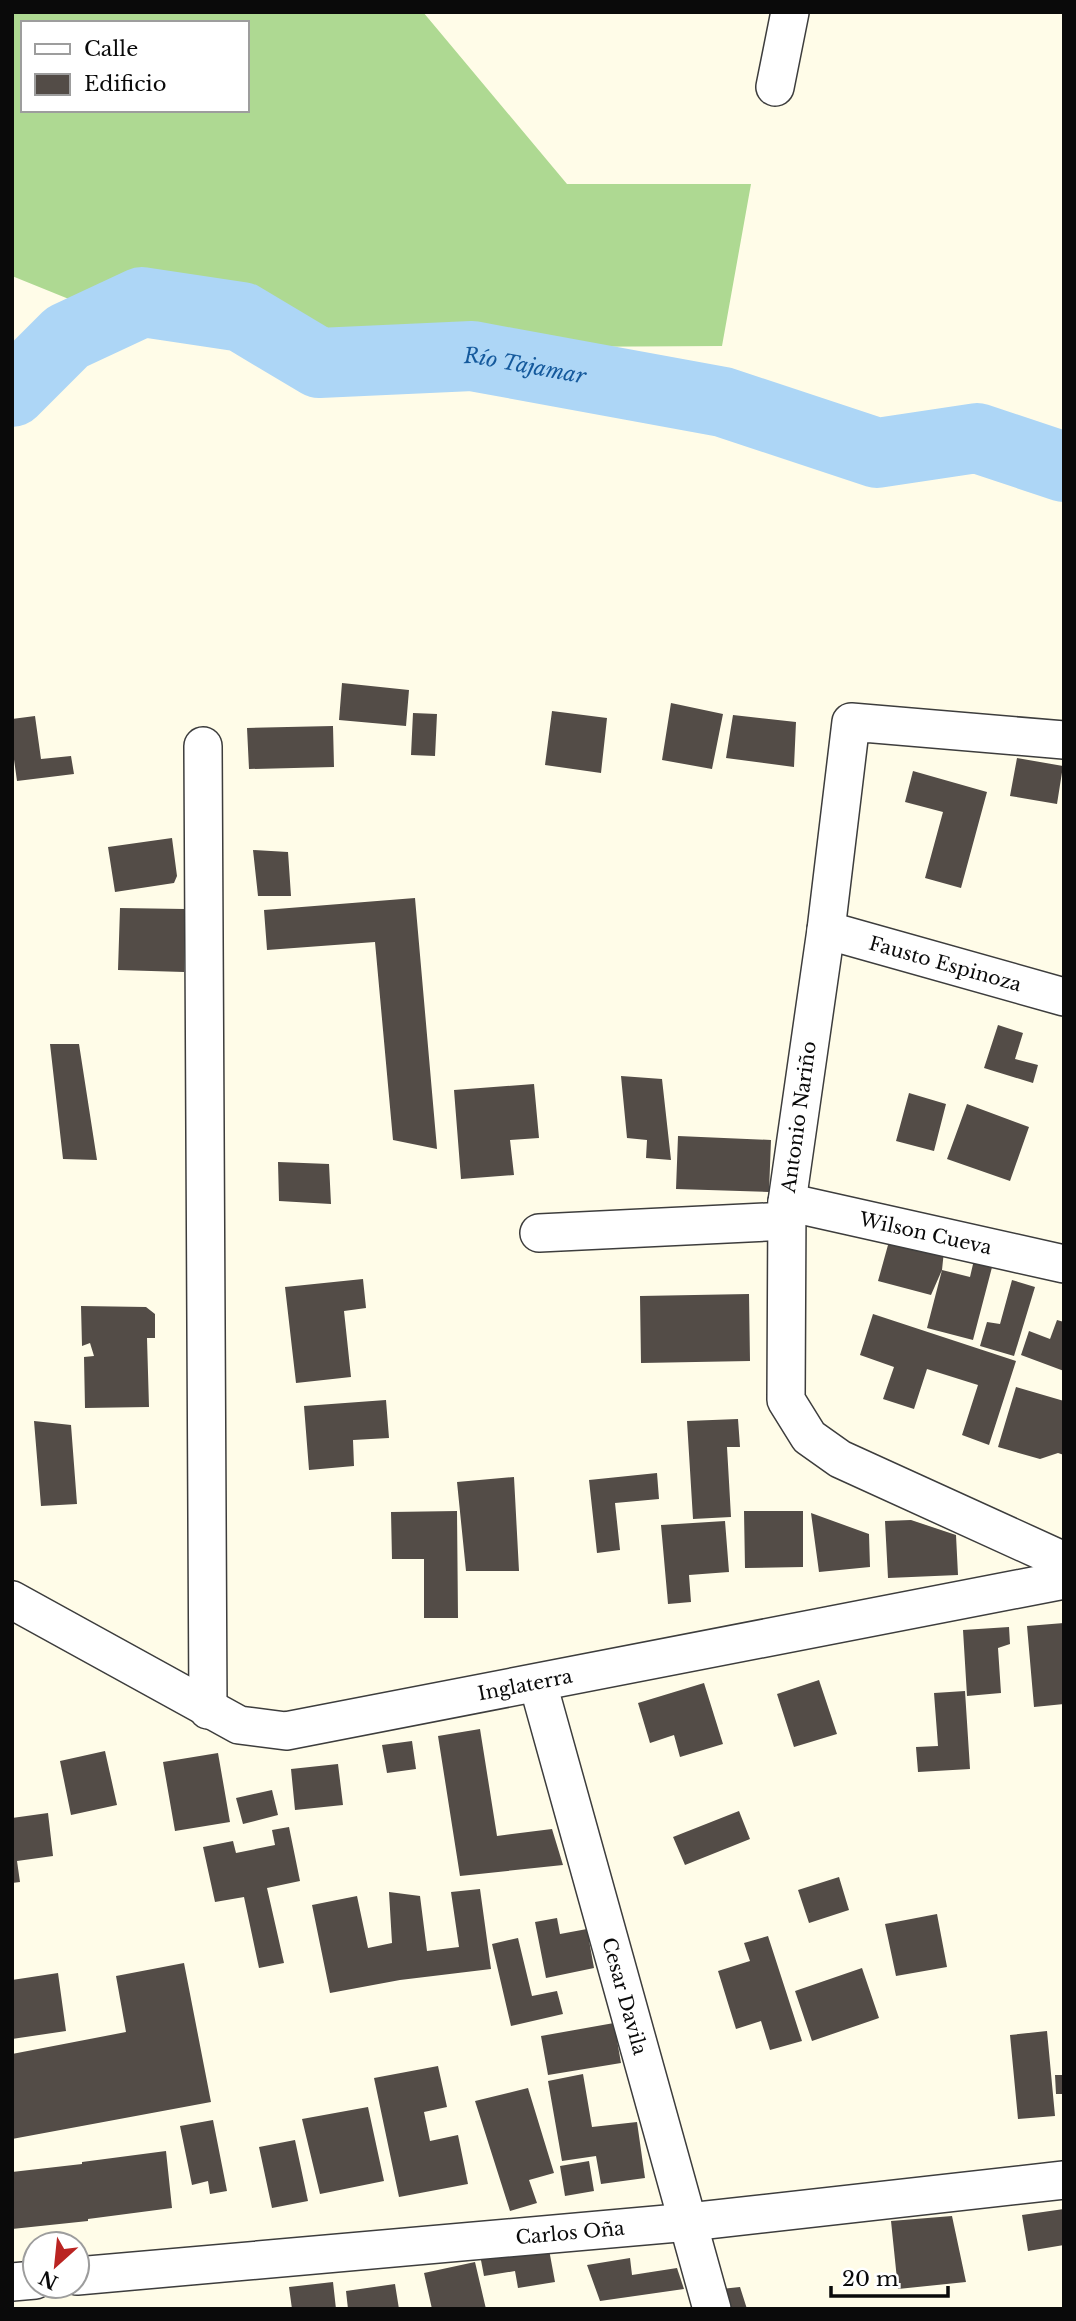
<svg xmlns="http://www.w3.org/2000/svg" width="1076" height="2321" font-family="'Libre Baskerville',serif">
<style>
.forest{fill:#aed992;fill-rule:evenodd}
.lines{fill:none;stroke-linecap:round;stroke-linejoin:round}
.river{stroke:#add6f6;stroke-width:70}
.building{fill:#534c47}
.street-casing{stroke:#3d3d3d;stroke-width:40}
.street{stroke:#fff;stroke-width:37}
.labels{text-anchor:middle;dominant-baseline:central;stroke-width:7;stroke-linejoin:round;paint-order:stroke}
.street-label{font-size:19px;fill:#0a0a0a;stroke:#fff}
.water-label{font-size:21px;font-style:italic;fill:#14599c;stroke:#fff}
</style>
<rect width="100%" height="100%" fill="#fffce8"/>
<path class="forest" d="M12 12H423L567 184H751L722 346 545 347 128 323 12 276ZM23 23H247V110H23Z"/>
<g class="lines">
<path class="river" id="s1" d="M12 392 67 337 142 302 242 317 319 363 472 356 723 402 877 453 977 438 1064 467"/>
</g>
<path class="building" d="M342 683 409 690 406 726 339 720Z
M671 703 723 714 712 769 662 760Z
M552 711 607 718 601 773 545 765Z
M413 713 437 714 435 756 411 755Z
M733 715 796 722 794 767 726 758Z
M35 716 41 759 71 756 74 774 17 781 12 745V719Z
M333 726 334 767 249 769 247 728Z
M1017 758 1063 766 1057 804 1010 796Z
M913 771 987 792 961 888 925 878 943 812 905 802Z
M172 838 177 876 174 883 115 892 108 847Z
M253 850 288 852 291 896H258Z
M415 898 437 1149 393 1140 375 942 267 950 264 910Z
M120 908 185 909 184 972 118 970Z
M998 1025 1023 1033 1015 1059 1038 1065 1033 1083 984 1068Z
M50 1044H79L97 1160 63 1159Z
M621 1076 662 1079 671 1160 646 1158 647 1140 627 1138Z
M534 1084 539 1138 510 1140 514 1175 461 1179 454 1090Z
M909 1093 946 1104 934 1151 896 1141Z
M967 1104 1029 1127 1010 1181 947 1159Z
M678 1136 771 1140 769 1192 676 1189Z
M278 1162 329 1164 331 1204 279 1201Z
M893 1227 945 1241 942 1270 970 1277 977 1247 996 1252 973 1340 927 1328 942 1270 931 1295 878 1281Z
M363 1279 366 1308 344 1311 351 1377 296 1383 285 1287Z
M1012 1280 1035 1287 1014 1356 980 1346 987 1322 1000 1324Z
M749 1294 750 1361 641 1363 640 1296Z
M81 1306 146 1307 155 1314V1338H147L149 1407 85 1408 84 1357 94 1356 90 1343 82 1346Z
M873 1314 1016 1361 989 1445 962 1435 978 1385 927 1369 914 1409 883 1399 894 1367 860 1355Z
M1057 1320 1064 1322V1371L1021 1355 1029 1331 1050 1339Z
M1016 1387 1064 1401V1455L1058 1453 1040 1459 998 1447Z
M386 1400 389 1438 353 1440 354 1466 309 1470 304 1406Z
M738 1419 740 1447H727L731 1517 693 1519 687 1421Z
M34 1421 71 1425 77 1504 41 1506Z
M657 1473 659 1499 615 1503 620 1550 597 1553 589 1480Z
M514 1477 519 1571H466L457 1482Z
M457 1511 458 1618H424V1559H392L391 1512Z
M744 1511H803V1567L745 1568Z
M811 1513 869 1534 870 1567 819 1572Z
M911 1520 956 1535 958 1575 888 1578 885 1521Z
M725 1521 729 1572 689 1575 691 1602 668 1604 661 1525Z
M1064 1623V1704L1034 1707 1027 1626Z
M1009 1627 1010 1644 998 1648 1001 1693 967 1696 963 1630Z
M819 1680 837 1734 794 1747 777 1694Z
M704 1683 723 1744 680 1757 674 1735 650 1743 638 1703Z
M965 1691 970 1769 918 1772 916 1747 938 1746 934 1693Z
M480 1729 497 1836 552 1829 563 1865 460 1876 438 1736Z
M412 1741 416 1769 387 1773 382 1745Z
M105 1751 117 1805 71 1815 60 1761Z
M218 1753 230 1822 175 1831 163 1762Z
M338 1764 343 1805 295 1810 291 1769Z
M272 1790 278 1815 243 1824 236 1798Z
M739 1811 750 1839 685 1865 673 1837Z
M48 1813 53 1856 17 1861 20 1882 12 1883V1818Z
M289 1827 300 1881 267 1888 284 1963 259 1968 244 1897 215 1902 203 1847 233 1841 236 1853 275 1845 272 1830Z
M839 1877 849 1910 809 1923 798 1890Z
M480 1889 491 1969 400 1980 330 1993 312 1905 357 1896 368 1948 392 1943 389 1892 420 1896 427 1951 459 1947 451 1892Z
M937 1914 947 1967 896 1976 885 1924Z
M557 1918 560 1934 587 1929 594 1968 546 1978 535 1922Z
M768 1936 802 2041 770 2050 761 2021 736 2029 718 1971 750 1961 744 1943Z
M518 1938 532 1996 557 1991 563 2014 511 2026 492 1944Z
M184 1963 211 2102 12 2139V2054L126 2032 116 1976Z
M862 1968 879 2018 812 2041 795 1991Z
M58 1973 66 2031 12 2039V1980Z
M614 2023 621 2063 548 2075 541 2036Z
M1047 2031 1055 2116 1018 2119 1010 2035Z
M438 2066 447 2107 424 2112 430 2141 458 2135 468 2184 399 2197 374 2078Z
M583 2074 592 2127 637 2122 645 2178 601 2184 596 2156 562 2161 548 2081Z
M1055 2075H1064V2094H1056Z
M528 2088 554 2173 529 2180 537 2203 510 2211 475 2101Z
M368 2107 384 2181 320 2194 302 2119Z
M213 2120 227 2191 210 2194 208 2181 192 2185 180 2126Z
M295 2140 308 2201 272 2208 259 2147Z
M166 2151 172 2208 88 2219V2221L12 2229V2172L82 2164V2162Z
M589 2161 594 2191 565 2196 560 2166Z
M1064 2209V2245L1028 2251 1022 2215Z
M952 2216 966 2282 898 2289 891 2221Z
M548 2244 555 2282 518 2288 515 2271 484 2276 480 2255Z
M630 2258 632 2275 677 2268 684 2289 600 2301 587 2265Z
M475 2262 486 2309H432L424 2273Z
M333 2282 336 2309H292L289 2287Z
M395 2284 399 2309H348L346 2291Z
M740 2287 747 2309H727L721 2289Z"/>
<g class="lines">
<g class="street-casing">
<g id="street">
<path d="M775 87 790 12"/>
<path d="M1064 740 851 722 826 930 787 1202 786 1400 809 1437 840 1459 1064 1561"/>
<path d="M203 746 208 1710"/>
<path id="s2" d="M826 930 1064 997"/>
<path id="s3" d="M787 1202 1064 1264"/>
<path d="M539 1233 787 1221"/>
<path id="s4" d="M12 1600 239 1725 286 1731 1064 1580"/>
<path id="s5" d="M538 1684 712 2309"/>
<path id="s6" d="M77 2276 689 2222 1064 2180"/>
<path d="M12 2282 35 2280"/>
</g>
</g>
<use href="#street" class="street"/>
</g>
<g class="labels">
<g class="street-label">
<text stroke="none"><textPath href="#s2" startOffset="124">Fausto Espinoza</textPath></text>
<text transform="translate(799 1117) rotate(-82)">Antonio Nariño</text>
<text stroke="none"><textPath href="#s3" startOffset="142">Wilson Cueva</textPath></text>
<text stroke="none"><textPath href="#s4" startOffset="550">Inglaterra</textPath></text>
<text stroke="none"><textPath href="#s5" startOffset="324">Cesar Davila</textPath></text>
<text stroke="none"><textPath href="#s6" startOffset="495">Carlos Oña</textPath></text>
</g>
<g class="water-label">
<text stroke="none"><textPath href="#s1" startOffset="558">Río Tajamar</textPath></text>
</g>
</g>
<rect width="1076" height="2321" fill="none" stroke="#0a0a0a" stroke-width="28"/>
<rect x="21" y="21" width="228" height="91" fill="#ffffff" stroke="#9d9d9d" stroke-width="2"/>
<rect x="35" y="44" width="35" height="10" fill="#ffffff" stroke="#9d9d9d" stroke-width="2"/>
<text x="84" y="56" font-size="21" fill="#0a0a0a">Calle</text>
<rect x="35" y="74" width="35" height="21" fill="#534c47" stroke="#9d9d9d" stroke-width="2"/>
<text x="84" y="91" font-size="21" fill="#0a0a0a">Edificio</text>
<g transform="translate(56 2265) rotate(207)"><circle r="33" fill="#ffffff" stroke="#9d9d9d" stroke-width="2"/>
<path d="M0-5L12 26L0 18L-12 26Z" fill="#ba2422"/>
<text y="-10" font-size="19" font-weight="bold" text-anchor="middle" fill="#0a0a0a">N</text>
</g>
<path d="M831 2286v10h117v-10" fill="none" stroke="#0a0a0a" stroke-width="3.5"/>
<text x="842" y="2286" font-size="21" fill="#0a0a0a" stroke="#ffffff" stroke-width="5" paint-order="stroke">20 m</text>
</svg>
